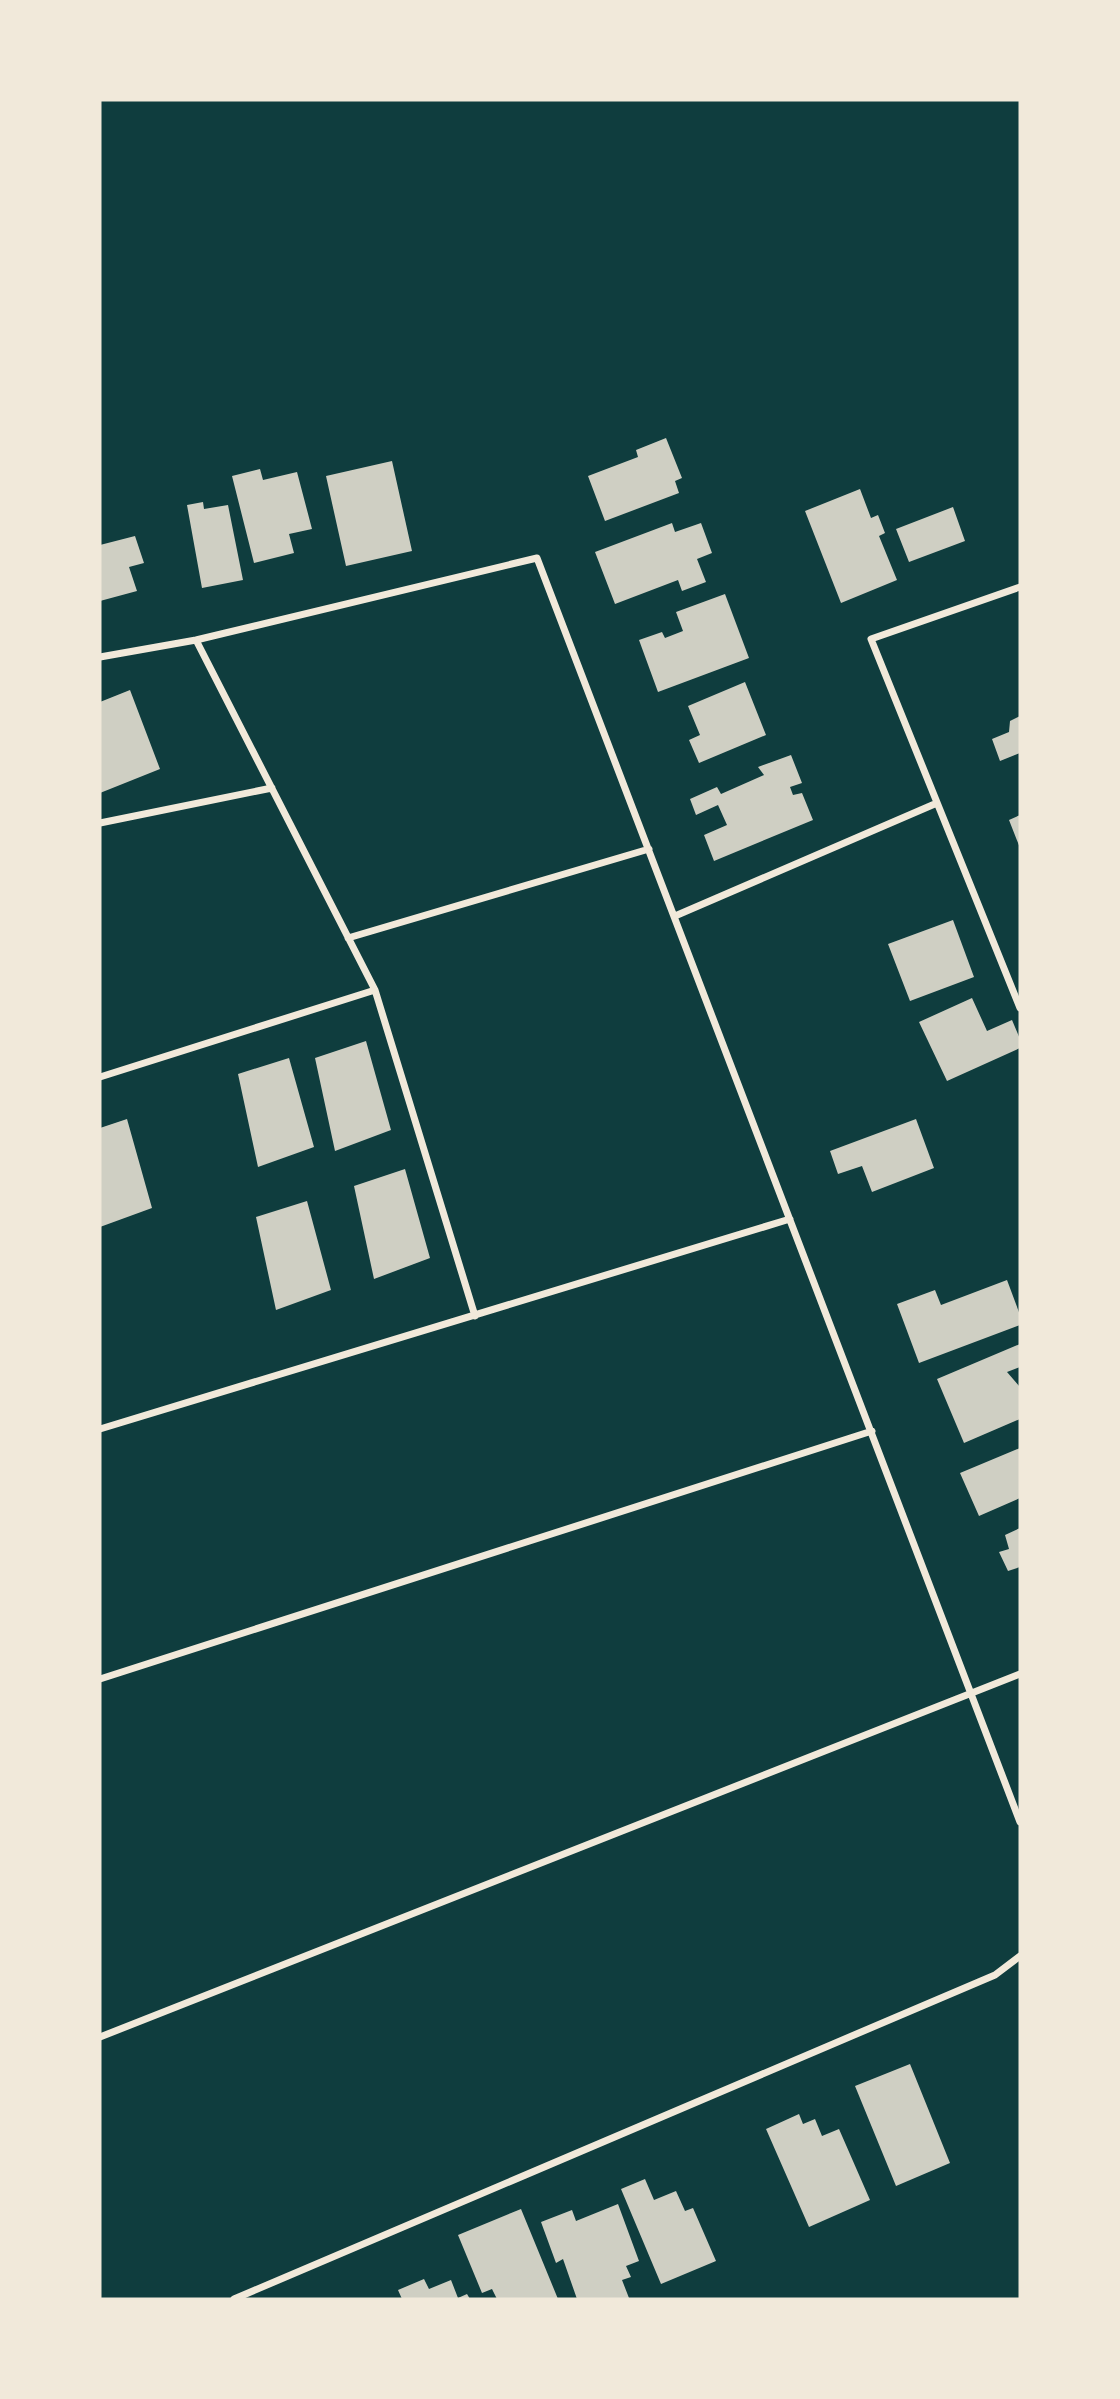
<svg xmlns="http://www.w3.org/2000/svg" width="1120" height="2399" font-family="Raleway,sans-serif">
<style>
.building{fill:#cfcfc3}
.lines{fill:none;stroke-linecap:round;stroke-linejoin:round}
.minor{stroke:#f1e9da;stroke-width:7}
</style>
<rect width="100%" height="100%" fill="#0f3d3e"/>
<path class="building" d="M666 438 682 478 675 481 679 493 605 521 588 476 638 457 636 450Z
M392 461 412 551 346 566 326 476Z
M260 469 263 480 297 472 312 529 289 534 294 553 254 563 232 476Z
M860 489 871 518 878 515 885 533 879 536 897 580 841 603 805 511Z
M203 502 204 509 228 505 243 580 202 588 187 505Z
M953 507 965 541 909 562 896 529Z
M672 523 675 532 701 523 712 553 697 559 706 582 682 591 678 580 615 604 595 552Z
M135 536 144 563 129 567 137 591 100 601V545Z
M725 594 749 658 658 692 639 640 662 632 665 638 683 631 676 612Z
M745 682 766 735 699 763 689 740 700 735 688 706Z
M130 690 160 769 100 793V702Z
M1020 716V753L1000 761 992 739 1009 732 1010 721Z
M791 755 802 783 790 787 793 795 802 793 813 820 714 861 704 835 727 825 718 805 696 815 690 799 717 787 721 794 764 775 758 767Z
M1020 815V848L1009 820Z
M953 920 974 977 910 1001 888 944Z
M972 998 987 1031 1012 1020 1020 1039V1048L947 1081 919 1022Z
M366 1041 391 1130 335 1151 315 1058Z
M289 1058 314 1147 258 1167 238 1074Z
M127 1119 152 1208 100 1227V1128Z
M916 1119 934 1168 872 1192 862 1166 838 1174 830 1151Z
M405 1169 430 1258 374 1279 354 1186Z
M307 1201 331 1290 276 1310 256 1217Z
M1007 1280 1020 1315V1325L919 1363 897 1304 935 1290 941 1305Z
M1020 1344V1367L1007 1372 1020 1387V1419L964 1443 937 1379Z
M1020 1448V1498L979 1516 960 1473Z
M1020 1528V1567L1008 1571 999 1552 1009 1549 1005 1535Z
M910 2064 950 2163 896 2186 855 2086Z
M799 2114 803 2124 815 2119 822 2136 839 2129 870 2200 809 2227 766 2129Z
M645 2179 654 2200 676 2191 685 2211 693 2208 716 2261 661 2284 621 2189Z
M618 2204 639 2261 626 2266 631 2277 622 2280 629 2298 577 2299 563 2259 556 2263 541 2222 572 2210 576 2221Z
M521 2209 558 2299H497L492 2289 482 2293 458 2235Z
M424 2279 429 2289 451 2280 458 2298 467 2294 470 2299H402L398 2290Z"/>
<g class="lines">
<path class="minor" d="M1020 587 871 639 1020 1008
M196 640 375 990 475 1316
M100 657 196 640 537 558 1020 1822
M100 823 272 788
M675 916 937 803
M348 938 649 849
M100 1077 375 990
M100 1429 790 1219
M100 1679 872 1431
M100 2037 1020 1674
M234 2299 995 1975 1020 1956"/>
</g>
<rect width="1120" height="2399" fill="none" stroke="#f1e9da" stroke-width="203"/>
</svg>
